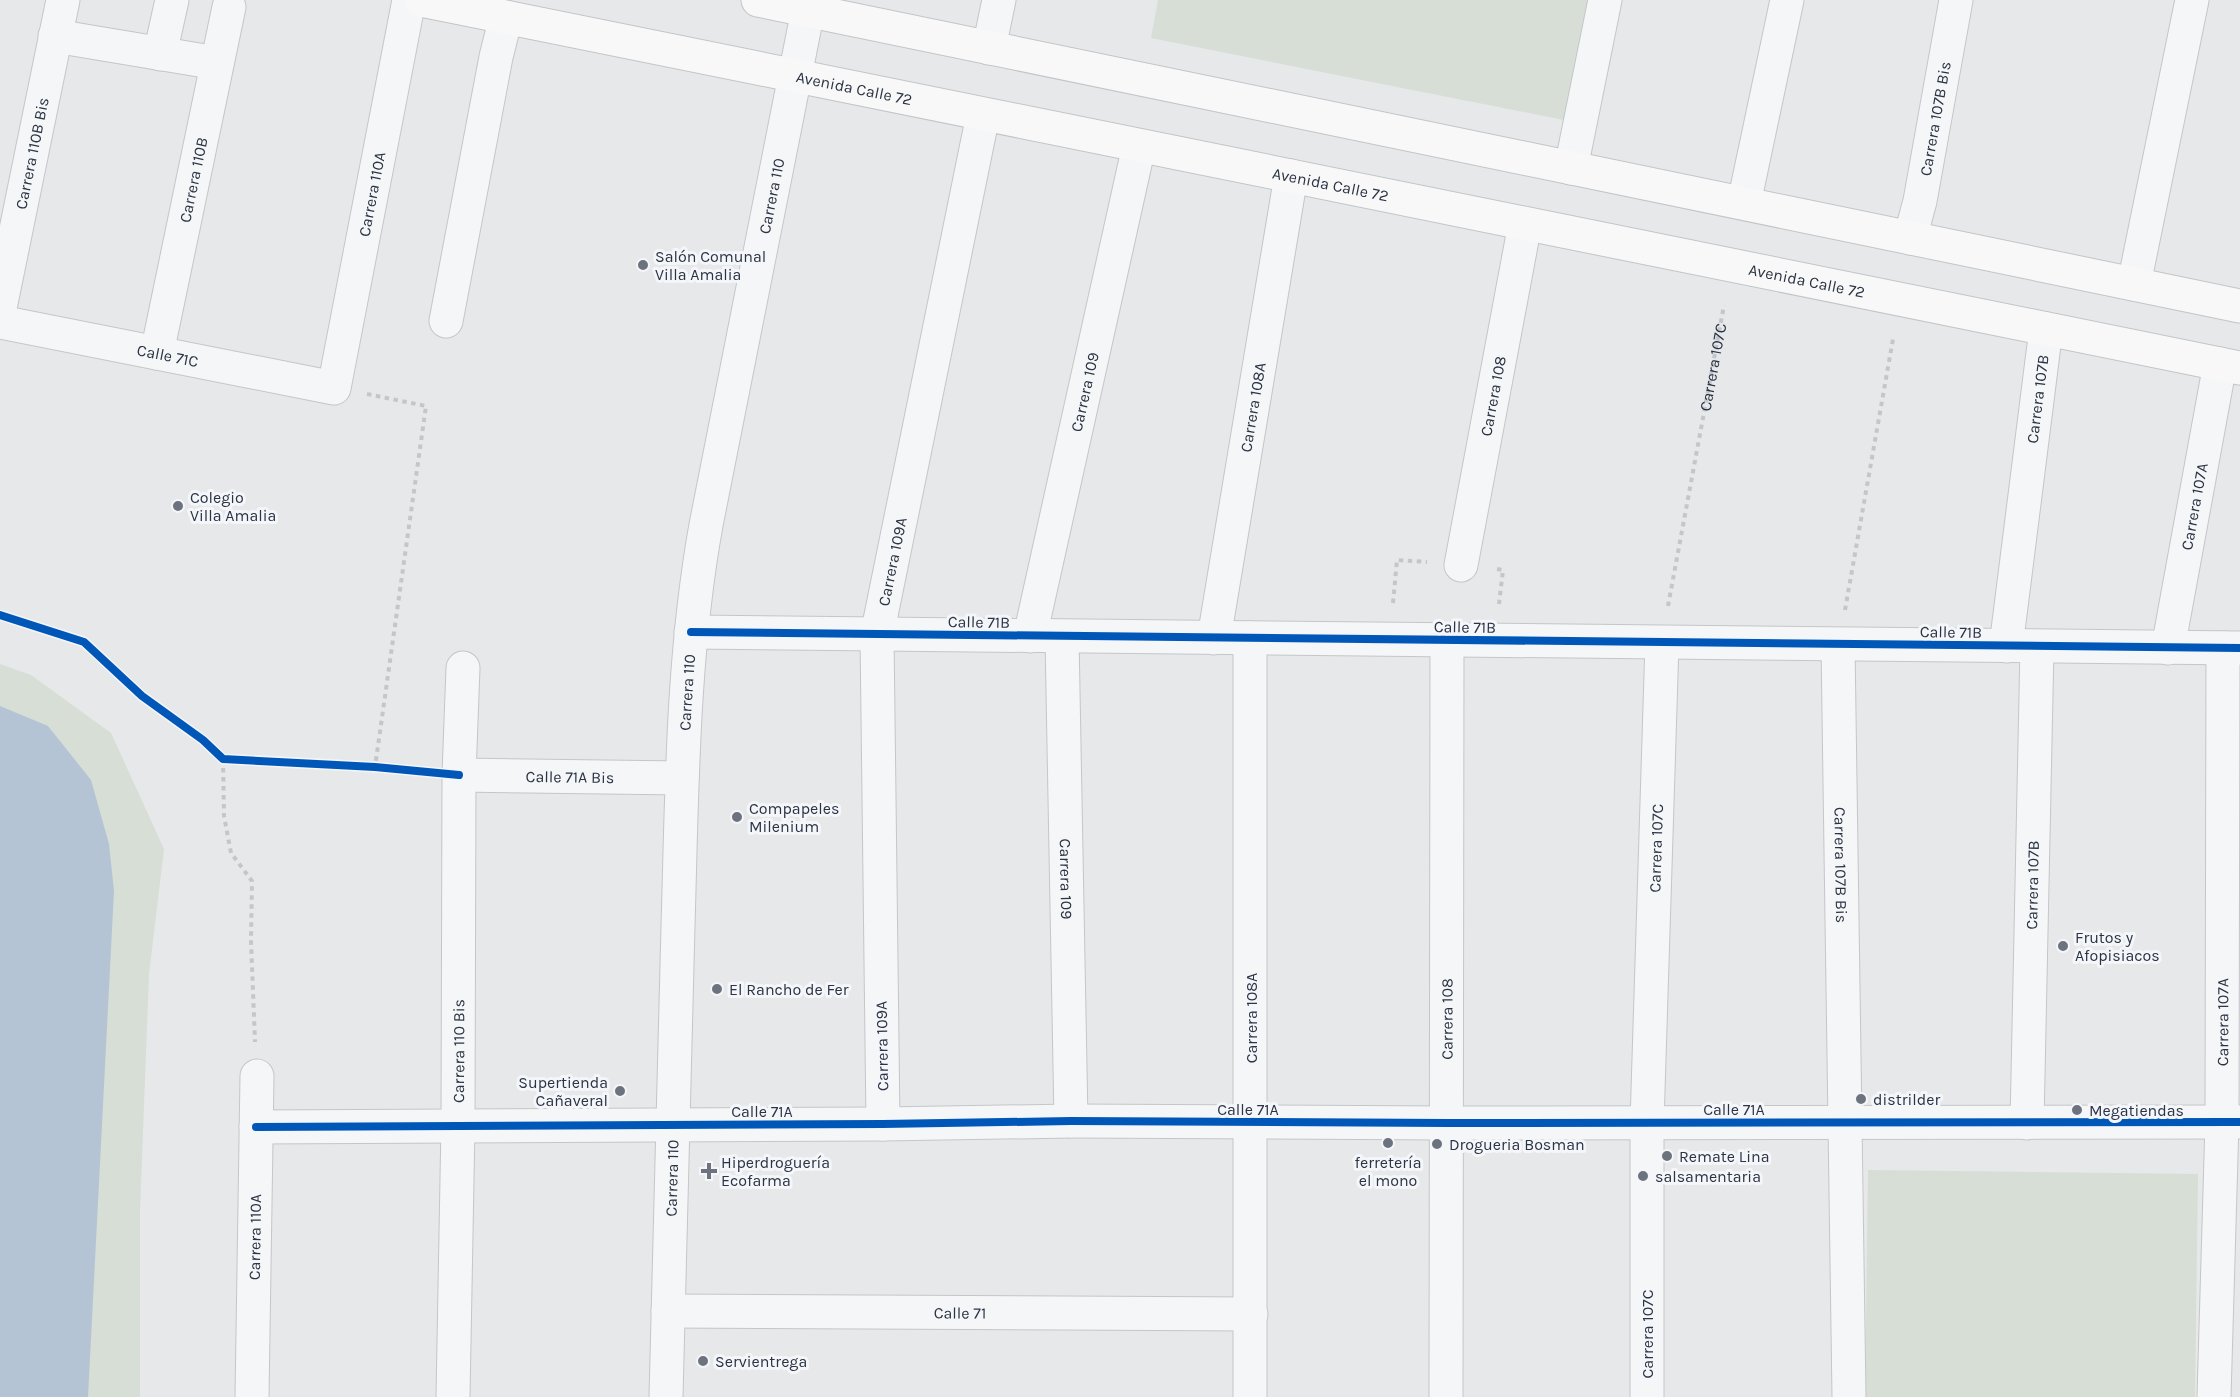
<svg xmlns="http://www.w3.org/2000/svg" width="2240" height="1397" font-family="Karla,sans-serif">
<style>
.green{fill:#d6ded6}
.water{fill:#b4c4d5}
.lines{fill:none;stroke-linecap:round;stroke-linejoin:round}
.minor-casing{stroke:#c4c6c8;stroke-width:35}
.major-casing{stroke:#c2c5c8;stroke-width:35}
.path{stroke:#c5c6ca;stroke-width:4;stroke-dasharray:4.5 4.5;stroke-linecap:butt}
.minor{stroke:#f5f6f7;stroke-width:33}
.major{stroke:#f8f8f8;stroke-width:33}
.cycleway-casing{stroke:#f4f6f9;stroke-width:11}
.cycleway{stroke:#0057b8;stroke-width:8}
.poi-dot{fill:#6c737f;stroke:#f4f6f9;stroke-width:2}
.labels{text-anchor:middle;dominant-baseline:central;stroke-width:6;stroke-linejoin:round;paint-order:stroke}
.street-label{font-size:16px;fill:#2b3445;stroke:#f4f6f9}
.poi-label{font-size:16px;fill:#2b3445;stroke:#f4f6f9;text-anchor:start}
</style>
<rect width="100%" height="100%" fill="#e6e8ea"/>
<path class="green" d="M1158 0H1593L1569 121 1151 38Z
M0 664 31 675 111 733 164 849 149 974 140 1211V1397H0Z
M1868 1170 2198 1174 2195 1397H1865Z"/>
<path class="water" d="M0 706 48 726 91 780 109 844 114 891 88 1397H0Z"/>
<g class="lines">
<g class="minor-casing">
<g id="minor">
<path d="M55 36 217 63"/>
<path d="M989 48 999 0"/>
<path d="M160 54 172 0"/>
<path d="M1571 168 1605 0"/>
<path d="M1744 203 1787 0"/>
<path id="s2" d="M1910 238 1920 201 1956 0"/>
<path d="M2134 284 2192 0"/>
<path id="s3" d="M0 308 63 0"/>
<path d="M446 321 496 57 506 17"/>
<path id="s4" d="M0 322 334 388 409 0"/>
<path id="s5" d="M157 353 229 7"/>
<path id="s6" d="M1461 565 1525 224"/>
<path d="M691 632 2240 648"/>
<path id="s7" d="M1030 636 1139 146"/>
<path id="s8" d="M1062 637 1071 1121"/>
<path id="s9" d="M1214 638 1291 176"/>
<path id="s10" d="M1838 645 1849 1397"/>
<path id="s11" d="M2006 646 2046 329"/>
<path id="s12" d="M2168 648 2220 364"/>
<path id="s13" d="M459 775 682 778"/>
<path id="s14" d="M2027 1123 2037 647"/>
<path id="s15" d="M883 1124 877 635 983 115"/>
<path d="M256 1127 883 1124 1071 1121 1447 1123 2240 1122"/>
<path id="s16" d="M668 1311 1251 1314"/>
<path id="s17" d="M252 1397 257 1076"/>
<path id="s18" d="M453 1397 458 1125 459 775 463 668"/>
<path id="s19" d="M666 1397C670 1240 674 1083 678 926 682 792 682 658 706 525L810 0"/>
<path d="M1250 1397V638"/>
<path id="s20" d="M1446 1397 1447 641"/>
<path id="s21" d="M1647 1397V1123L1662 643"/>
<path id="s22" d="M2214 1397 2222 1122 2223 648"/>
</g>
</g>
<g class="major-casing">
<g id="major">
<path id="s23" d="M421 0 2240 368"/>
<path d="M758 0 2240 306"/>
</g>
</g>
<g class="path">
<path d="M367 394 426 406 375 767"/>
<path d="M1497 569 1503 570 1499 604"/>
<path d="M1393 603 1397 560 1427 562"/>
<path id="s1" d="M1668 606 1724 305"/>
<path d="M1845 610 1893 339"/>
<path d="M223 759 224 816 231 853 252 881 251 941 255 1042"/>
</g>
<use href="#minor" class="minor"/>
<use href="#major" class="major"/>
<g class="cycleway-casing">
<path id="cycleway" d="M0 615 84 642 142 696 203 740 223 759 375 767 459 775
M691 632 2240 648
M256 1127 883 1124 1071 1121 1447 1123 2240 1122"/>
</g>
<use href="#cycleway" class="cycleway"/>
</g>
<g class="poi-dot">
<circle cx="643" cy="265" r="6"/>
<circle cx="178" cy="506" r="6"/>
<circle cx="737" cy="817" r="6"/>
<circle cx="2063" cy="946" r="6"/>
<circle cx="717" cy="989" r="6"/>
<circle cx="620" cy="1091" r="6"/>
<circle cx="1861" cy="1099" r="6"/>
<circle cx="2077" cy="1110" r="6"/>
<circle cx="1388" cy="1143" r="6"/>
<circle cx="1437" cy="1144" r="6"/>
<circle cx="1667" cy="1156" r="6"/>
<path d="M706 1162h6v6h6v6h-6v6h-6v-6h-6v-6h6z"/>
<circle cx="1643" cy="1176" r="6"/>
<circle cx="703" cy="1361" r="6"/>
</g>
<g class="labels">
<g class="street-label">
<text stroke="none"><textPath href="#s23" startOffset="442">Avenida Calle 72</textPath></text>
<text stroke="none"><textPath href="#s2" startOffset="122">Carrera 107B Bis</textPath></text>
<text stroke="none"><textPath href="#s3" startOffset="158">Carrera 110B Bis</textPath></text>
<text stroke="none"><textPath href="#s5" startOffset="177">Carrera 110B</textPath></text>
<text stroke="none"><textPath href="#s23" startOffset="928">Avenida Calle 72</textPath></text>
<text stroke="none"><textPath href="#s4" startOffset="538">Carrera 110A</textPath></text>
<text stroke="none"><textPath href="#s19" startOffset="1209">Carrera 110</textPath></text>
<text stroke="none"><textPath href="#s23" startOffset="1414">Avenida Calle 72</textPath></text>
<text stroke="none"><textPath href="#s4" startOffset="171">Calle 71C</textPath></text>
<text stroke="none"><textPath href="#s1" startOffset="243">Carrera 107C</textPath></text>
<text stroke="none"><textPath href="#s7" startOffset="250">Carrera 109</textPath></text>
<text stroke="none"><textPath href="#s6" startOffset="172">Carrera 108</textPath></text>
<text stroke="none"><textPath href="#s11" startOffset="249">Carrera 107B</textPath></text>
<text stroke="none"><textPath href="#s9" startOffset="234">Carrera 108A</textPath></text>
<text stroke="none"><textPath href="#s12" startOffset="144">Carrera 107A</textPath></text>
<text stroke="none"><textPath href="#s15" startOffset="564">Carrera 109A</textPath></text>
<text transform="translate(979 622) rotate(1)">Calle 71B</text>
<text transform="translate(1465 627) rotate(1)">Calle 71B</text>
<text transform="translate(1951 632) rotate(1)">Calle 71B</text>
<text stroke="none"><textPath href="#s19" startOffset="705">Carrera 110</textPath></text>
<text stroke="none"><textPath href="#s13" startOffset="111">Calle 71A Bis</textPath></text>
<text stroke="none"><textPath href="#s21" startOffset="549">Carrera 107C</textPath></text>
<text stroke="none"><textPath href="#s10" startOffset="220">Carrera 107B Bis</textPath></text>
<text stroke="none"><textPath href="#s8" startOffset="242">Carrera 109</textPath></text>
<text stroke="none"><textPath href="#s14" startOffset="238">Carrera 107B</textPath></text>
<text transform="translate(1251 1018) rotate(-90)">Carrera 108A</text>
<text stroke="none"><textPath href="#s20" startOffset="378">Carrera 108</textPath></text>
<text stroke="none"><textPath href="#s22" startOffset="375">Carrera 107A</textPath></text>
<text transform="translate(882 1046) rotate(-91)">Carrera 109A</text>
<text stroke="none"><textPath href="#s18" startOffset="346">Carrera 110 Bis</textPath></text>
<text x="1248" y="1109">Calle 71A</text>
<text x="1734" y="1109">Calle 71A</text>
<text x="762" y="1111">Calle 71A</text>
<text stroke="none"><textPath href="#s19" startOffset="219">Carrera 110</textPath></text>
<text stroke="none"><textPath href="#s17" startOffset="160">Carrera 110A</textPath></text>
<text stroke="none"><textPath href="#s16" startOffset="292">Calle 71</textPath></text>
<text transform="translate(1647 1334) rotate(-90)">Carrera 107C</text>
</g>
<g class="poi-label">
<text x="655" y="256">Salón Comunal<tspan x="655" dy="18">Villa Amalia</tspan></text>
<text x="190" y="497">Colegio<tspan x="190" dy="18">Villa Amalia</tspan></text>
<text x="749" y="808">Compapeles<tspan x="749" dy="18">Milenium</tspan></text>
<text x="2075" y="937">Frutos y<tspan x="2075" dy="18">Afopisiacos</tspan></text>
<text x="729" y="989">El Rancho de Fer</text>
<text x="608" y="1082" text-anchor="end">Supertienda<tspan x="608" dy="18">Cañaveral</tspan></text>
<text x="1873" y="1099">distrilder</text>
<text x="2089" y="1110">Megatiendas</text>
<text x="1449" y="1144">Drogueria Bosman</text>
<text x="1679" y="1156">Remate Lina</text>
<text x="721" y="1162">Hiperdroguería<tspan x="721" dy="18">Ecofarma</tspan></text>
<text x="1388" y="1162" text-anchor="middle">ferretería<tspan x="1388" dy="18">el mono</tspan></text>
<text x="1655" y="1176">salsamentaria</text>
<text x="715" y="1361">Servientrega</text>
</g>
</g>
</svg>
